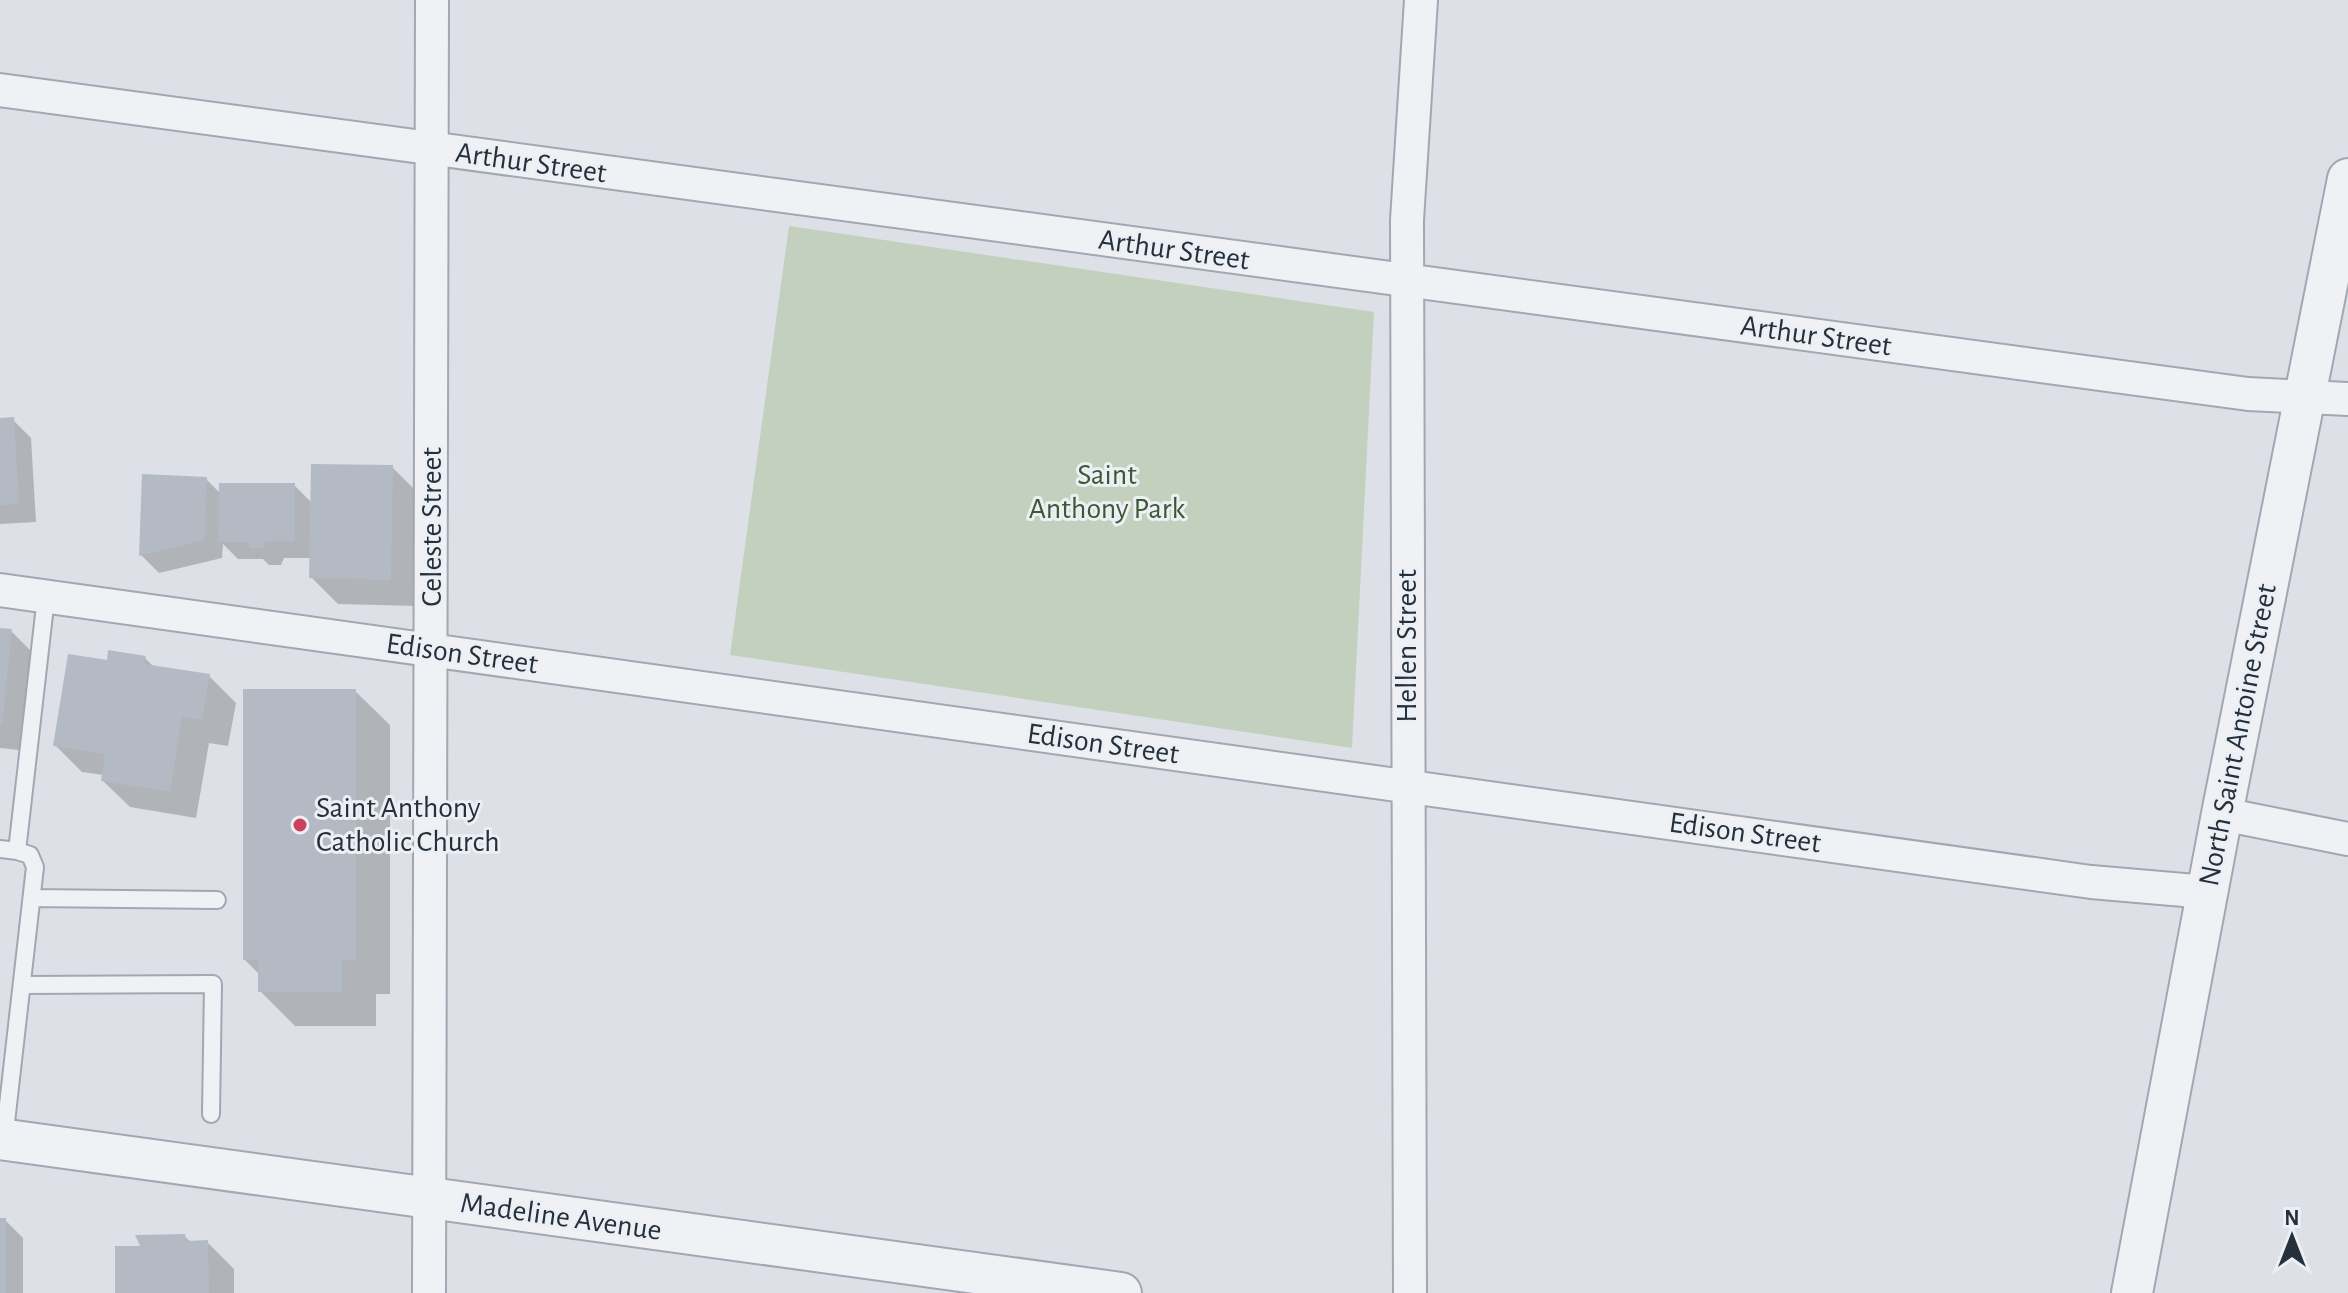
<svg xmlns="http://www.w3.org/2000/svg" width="2348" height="1293" font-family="'Alegreya Sans',sans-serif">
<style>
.green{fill:#c3d0be}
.shadow{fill:#0003}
.building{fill:#b4bac3}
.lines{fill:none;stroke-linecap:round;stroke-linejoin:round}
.service-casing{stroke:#a2a8b1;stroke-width:20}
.minor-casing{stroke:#a2a8b1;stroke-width:36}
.tertiary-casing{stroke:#a2a8b1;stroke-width:44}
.service{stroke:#eff1f5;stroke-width:16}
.minor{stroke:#eff1f5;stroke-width:32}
.tertiary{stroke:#eff1f5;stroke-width:40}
.poi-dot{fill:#cd405c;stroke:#ecf0f4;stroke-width:3}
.labels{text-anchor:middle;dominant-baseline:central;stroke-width:6;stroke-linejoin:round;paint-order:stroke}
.street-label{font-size:30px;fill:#26303d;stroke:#ecf0f4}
.park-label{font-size:30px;fill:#3c5834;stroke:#ecf0f4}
.poi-label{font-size:30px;fill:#26303d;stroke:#ecf0f4;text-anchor:start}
</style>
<rect width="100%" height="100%" fill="#dde1e7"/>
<path class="green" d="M789 226 1374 312 1352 748 730 655Z"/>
<path class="shadow" d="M0 420H13L31 438 36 522 0 524Z
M392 467 419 494 417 606 338 604 311 577 312 558H284L281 565H269L263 559H238L223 544 222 558 159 573 141 555 206 479 220 493 294 485 312 503Z
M0 630 11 631 38 658 28 751 0 748Z
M145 658 154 667 209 676 236 703 228 746 209 743 196 818 130 807 103 781 104 775 82 772 55 745 108 662Z
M355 691 390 725V994H376V1026H295L260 991V975L245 960Z
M0 1220H5L23 1238V1293H0Z
M184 1236 192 1243 207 1242 234 1269V1293H117L143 1248Z"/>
<path class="building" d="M14 417 19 504 0 505V418Z
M311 464 393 465 391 580 309 578Z
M142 474 207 477 205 540 139 556Z
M219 483H295V541H266L263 548H249V542H218Z
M0 628 12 629 2 725H0Z
M108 650 146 656 144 664 210 674 202 720 182 717 170 792 101 781 105 754 53 746 68 654 107 660Z
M243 689H356V960H342V992H258V960H243Z
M0 1218H6V1293H0Z
M185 1234 186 1241 208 1240 209 1293H115V1246H140L135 1235Z"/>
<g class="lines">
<g class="service-casing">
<path id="service" d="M0 849 17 851
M32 898 217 900
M22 985 213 984 211 1114
M4 1140 35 867 30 855 17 851 46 597"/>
</g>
<g class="minor-casing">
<path id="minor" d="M0 90 2248 394 2348 399
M0 590 2091 882 2207 892
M2222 814 2348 839
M429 1293 432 0
M1410 1293 1407 220 1421 0"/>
</g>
<g class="tertiary-casing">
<path id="tertiary" d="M0 1139 1121 1293
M2132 1293 2222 814 2348 179"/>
</g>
<use href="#service" class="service"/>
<use href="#minor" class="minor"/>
<use href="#tertiary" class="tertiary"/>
</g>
<circle class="poi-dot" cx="300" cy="825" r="8"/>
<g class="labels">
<g class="street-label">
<text transform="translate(531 163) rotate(8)">Arthur Street</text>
<text transform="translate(1174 250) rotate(8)">Arthur Street</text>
<text transform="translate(1816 336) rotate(8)">Arthur Street</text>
<text transform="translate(432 527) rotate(-90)">Celeste Street</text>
<text transform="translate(1407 646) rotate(-90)">Hellen Street</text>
<text transform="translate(462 654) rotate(8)">Edison Street</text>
<text transform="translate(2238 735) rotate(-79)">North Saint Antoine Street</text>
<text transform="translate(1103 744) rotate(8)">Edison Street</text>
<text transform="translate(1745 833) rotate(8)">Edison Street</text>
<text transform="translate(561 1217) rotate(8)">Madeline Avenue</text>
</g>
<g class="park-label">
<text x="1107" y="475">Saint<tspan x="1107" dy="34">Anthony Park</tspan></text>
</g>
<g class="poi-label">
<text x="316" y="808">Saint Anthony<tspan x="316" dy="34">Catholic Church</tspan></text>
</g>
</g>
<g transform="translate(2292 1237)" stroke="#ecf0f4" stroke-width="6" paint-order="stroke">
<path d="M0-6L14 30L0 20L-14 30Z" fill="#26303d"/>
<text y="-12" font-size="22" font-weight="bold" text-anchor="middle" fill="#26303d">N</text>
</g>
</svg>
